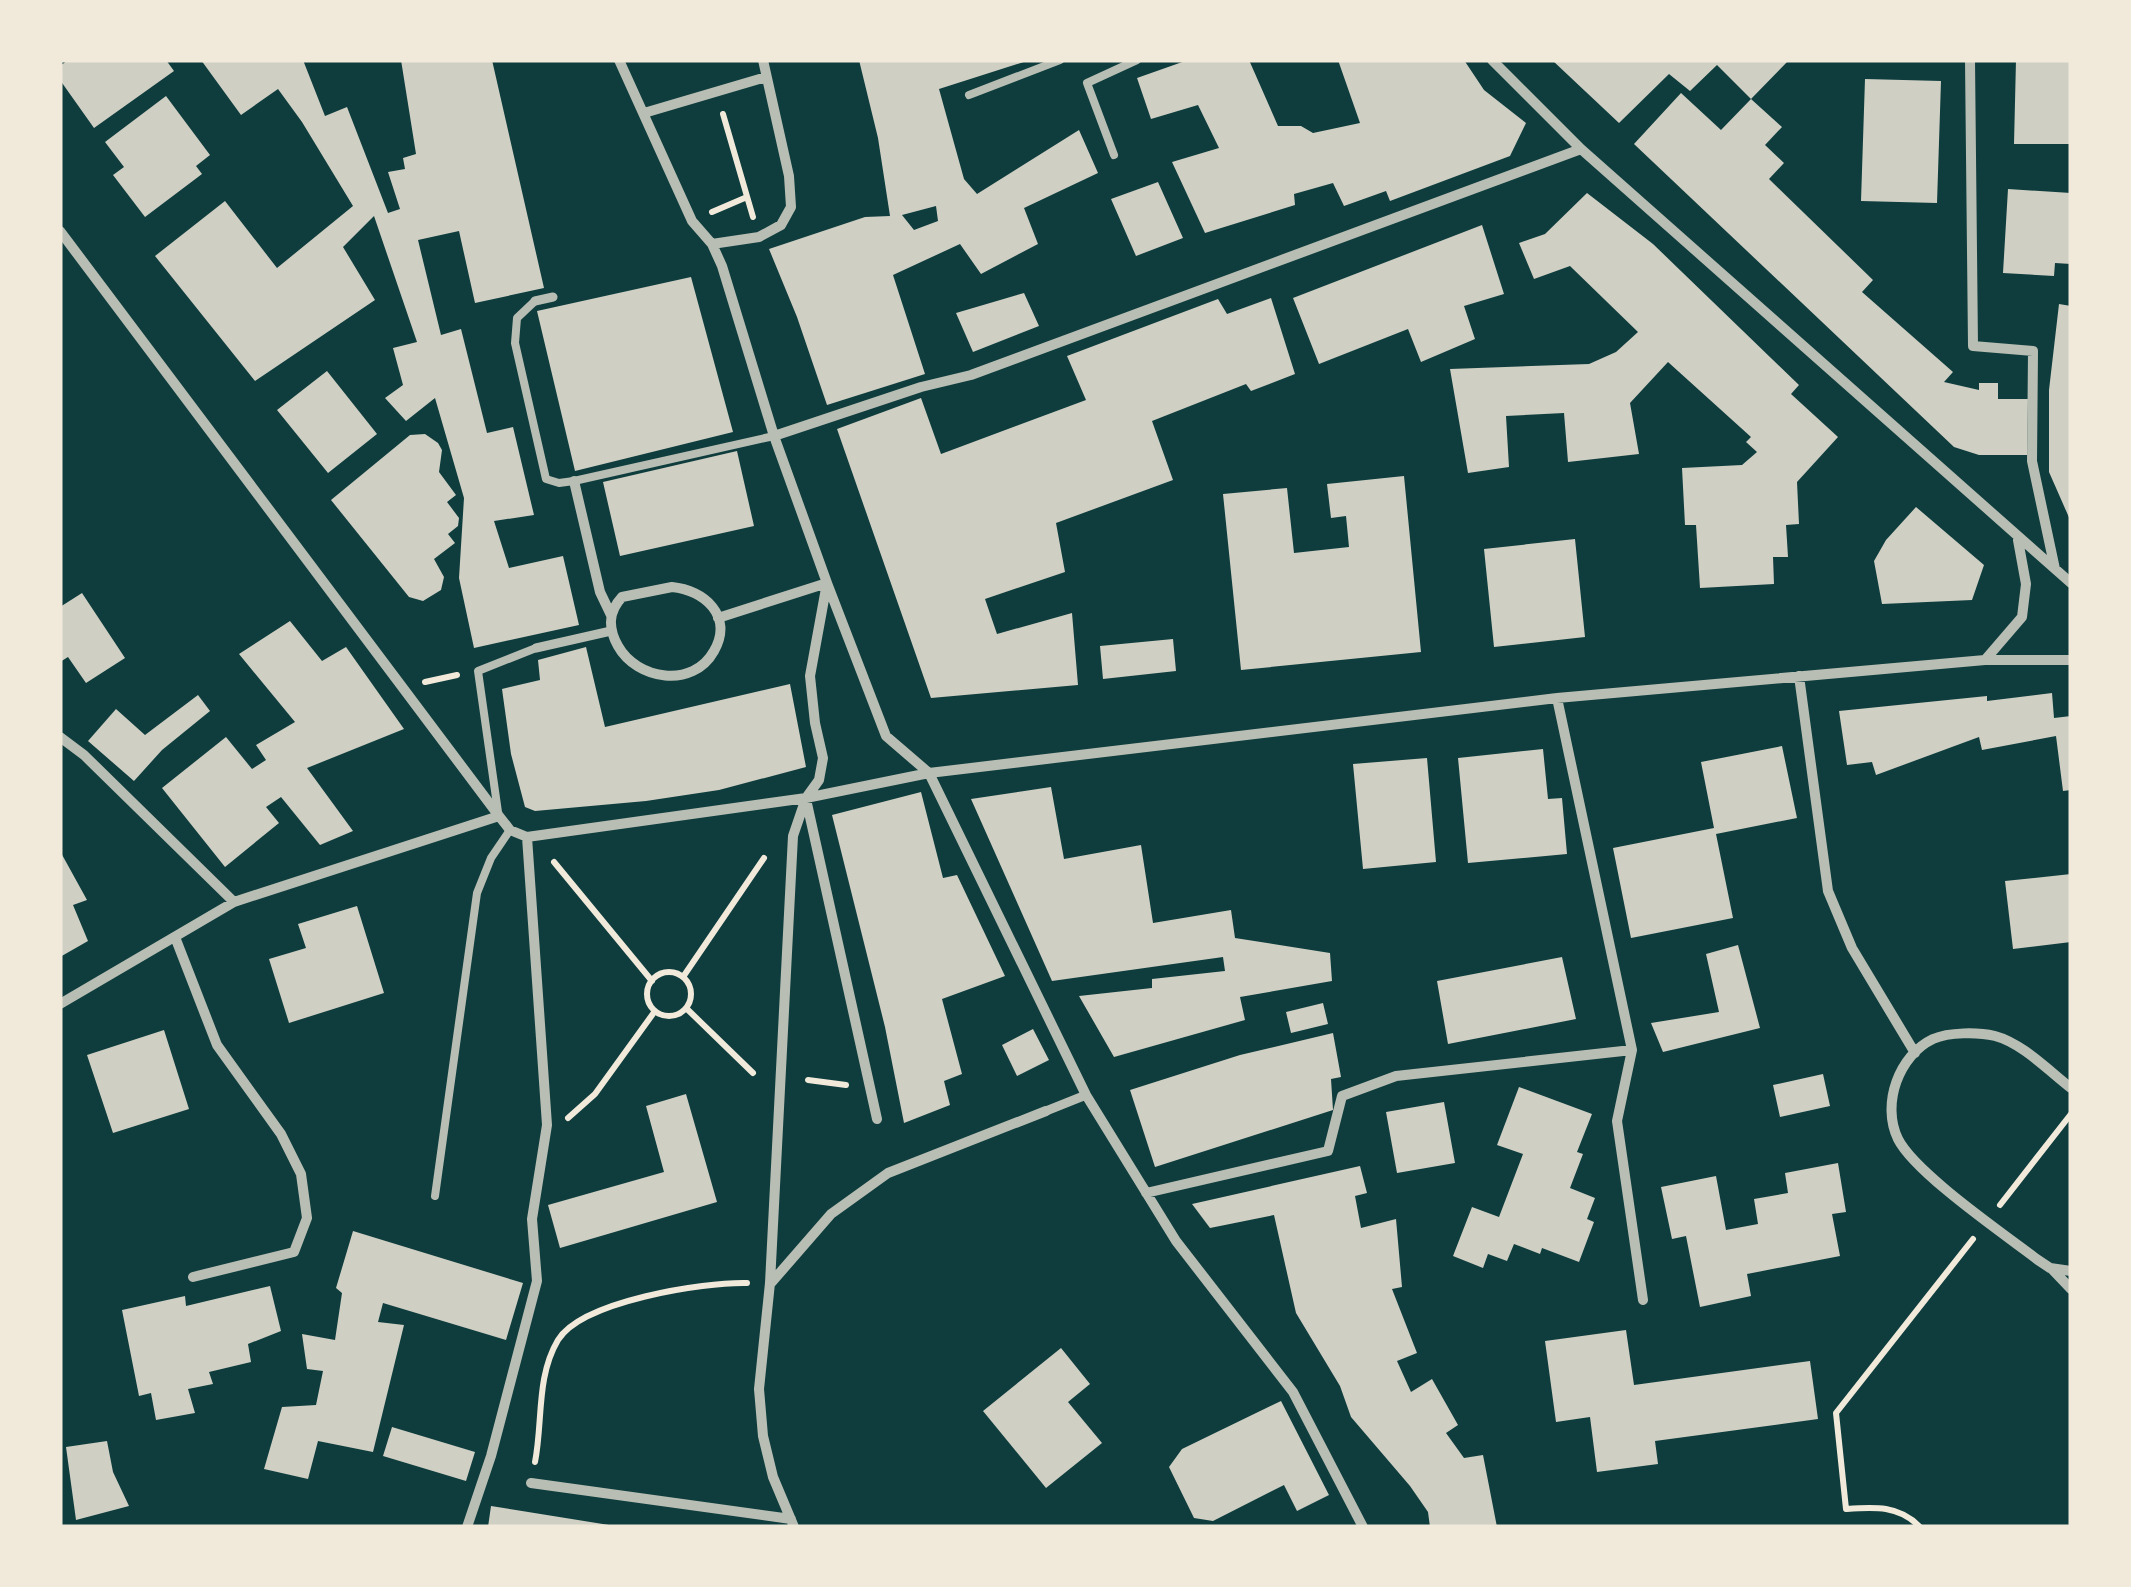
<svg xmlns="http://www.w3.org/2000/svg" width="2131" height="1587" font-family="'Source Sans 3',sans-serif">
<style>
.building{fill:#cfcfc3;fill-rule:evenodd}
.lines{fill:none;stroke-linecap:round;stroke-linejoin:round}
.path{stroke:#f1e9da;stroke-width:6}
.service{stroke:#b8beb3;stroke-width:8}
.pedestrian{stroke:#b8beb3;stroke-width:9}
.minor{stroke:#b8beb3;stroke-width:10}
</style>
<rect width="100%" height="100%" fill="#0f3d3e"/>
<path class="building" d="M68 60H166L174 71 94 128 60 80V66Z
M201 60H303L325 116 347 107 388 213 400 209 388 172 405 169 403 158 416 154 401 60H492L544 288 475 303 459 231 418 240 441 335 461 329 487 433 513 427 534 515 494 521 509 568 563 556 579 625 474 648 459 578 464 498 435 398 406 421 385 398 403 385 393 348 417 342 374 216 343 247 375 300 255 381 155 256 225 201 277 268 353 206 302 122 278 89 241 115Z
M859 60H1030L939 89 964 179 977 194 1079 130 1098 173 1024 208 1038 244 981 274 960 244 893 275 925 374 827 405 797 317 769 249 865 217 890 216 878 138ZM936 206 938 221 914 230 902 215Z
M1188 60H1249L1278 126H1301L1313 133 1360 123 1338 60H1464L1484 90 1526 123 1510 156 1390 201 1386 191 1344 206 1333 183 1294 194 1295 205 1205 233 1172 162 1219 148 1198 105 1151 119 1137 78Z
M1552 60H1789L1751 99 1717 65 1690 91 1669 74 1619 123Z
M2016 60H2071V144H2014Z
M1865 79 1941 81 1937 203 1861 201Z
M1681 93 1721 130 1751 99 1782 127 1765 145 1784 163 1769 179 1873 280 1862 292 1953 372 1944 382 1979 390V383H1998V399H2028L2027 455H1979L1954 447 1634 144Z
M166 96 210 155 196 166 202 174 145 217 113 175 124 167 105 142Z
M1158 182 1183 238 1136 256 1111 199Z
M2008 189 2071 193V264L2055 263 2054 276 2003 273Z
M1587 193 1653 244 1799 385 1791 394 1838 437 1797 482 1799 524 1786 525 1788 557H1773L1774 584 1700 588 1696 525H1685L1682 468 1742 465 1757 452 1746 442 1751 437 1668 362 1630 403 1639 454 1568 462 1564 413 1506 416 1509 467 1468 473 1450 369 1589 364 1616 352 1638 332 1570 266 1534 279 1519 243 1545 234Z
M1482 225 1504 294 1464 306 1475 339 1421 362 1408 329 1319 364 1293 298Z
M691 277 733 432 575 471 537 311Z
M1024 293 1039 326 973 352 956 313Z
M1271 298 1295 374 1251 391 1246 384 1152 421 1173 480 1056 523 1065 572 985 599 997 634 1072 613 1078 685 931 698 837 429 921 398 941 454 1086 400 1067 356 1218 299 1227 314Z
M2059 304 2071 306V522L2049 472V390Z
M327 371 377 434 328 473 277 410Z
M425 434 438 443 442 450 439 472 456 495 447 502 459 518 458 526 448 534 455 543 434 559 444 577 441 590 423 601 409 597 331 500 410 435Z
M737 451 754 526 620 556 603 482Z
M1404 476 1421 652 1241 670 1223 494 1287 488 1294 553 1349 547 1346 516 1331 518 1327 484Z
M1916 507 1984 565 1972 600 1882 604 1874 561 1886 540Z
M1575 539 1585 637 1494 647 1484 549Z
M82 593 125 658 86 683 68 657 60 662V607Z
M290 621 322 661 346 647 404 729 307 768 353 831 320 845 281 797 266 807 279 823 225 867 162 788 226 737 252 769 266 760 256 745 295 722 239 654Z
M1173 639 1176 671 1103 679 1100 646Z
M586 647 605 727 790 684 806 767 719 790 646 801 535 811 525 807 511 754 502 689 540 680 538 660Z
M2052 693 2054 718 2071 716V790L2063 791 2056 736 1982 750 1979 737 1876 775 1872 762 1847 765 1839 711 1987 696V701Z
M198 695 210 711 162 750 134 781 88 741 116 709 145 735Z
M1782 746 1797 818 1716 834 1733 918 1631 938 1613 848 1714 828 1701 762Z
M1543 749 1548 799 1562 798 1567 854 1468 863 1458 758Z
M1427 758 1436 862 1363 869 1353 764Z
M1051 787 1064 859 1141 845 1153 923 1231 910 1235 938 1330 953 1332 981 1240 997 1245 1020 1114 1057 1079 996 1152 988V979L1225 971 1223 957 1052 981 971 799Z
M921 792 943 878 957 875 1005 976 942 999 962 1074 944 1081 950 1105 904 1123 885 1027 832 815Z
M60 851 87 900 73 905 88 941 60 957Z
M2071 874V942L2013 949 2005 881Z
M357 906 384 993 289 1023 269 959 306 948 298 924Z
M1738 945 1760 1028 1663 1052 1651 1023 1719 1012 1706 954Z
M1562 957 1576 1019 1448 1044 1437 981Z
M1323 1003 1328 1024 1291 1033 1286 1012Z
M1033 1029 1049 1060 1017 1076 1002 1045Z
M164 1030 189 1109 113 1133 87 1055Z
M1333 1033 1341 1077 1331 1079 1333 1110 1155 1167 1130 1090 1240 1055Z
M1823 1074 1830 1106 1780 1117 1773 1085Z
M1519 1087 1592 1114 1577 1152 1583 1154 1570 1188 1595 1198 1587 1219 1594 1222 1579 1262 1542 1248 1540 1254 1514 1244 1507 1261 1488 1254 1483 1268 1453 1256 1472 1207 1499 1217 1523 1154 1497 1145Z
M686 1094 717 1202 560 1248 548 1205 664 1172 646 1106Z
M1444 1102 1455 1163 1397 1173 1386 1112Z
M1838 1163 1846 1212 1832 1214 1840 1256 1747 1274 1751 1296 1700 1307 1686 1236 1672 1239 1661 1187 1716 1176 1726 1230 1758 1224 1754 1199 1788 1193 1785 1173Z
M1360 1166 1367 1193 1355 1196 1361 1228 1396 1219 1402 1287 1392 1289 1417 1353 1397 1361 1411 1392 1432 1379 1458 1425 1446 1433 1464 1458 1483 1455 1497 1527H1430L1428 1512 1410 1486 1351 1417 1340 1386 1296 1313 1274 1215 1210 1228 1192 1204Z
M353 1231 523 1283 506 1340 383 1303 378 1322 404 1325 373 1452 318 1441 308 1479 264 1469 282 1407 316 1405 323 1371 307 1369 302 1334 335 1340 342 1293 336 1288Z
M270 1286 281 1331 248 1344 251 1362 209 1372 213 1384 188 1389 195 1413 156 1420 151 1393 139 1396 122 1310 185 1296 186 1306Z
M1626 1330 1634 1385 1810 1361 1818 1419 1655 1441 1658 1464 1597 1472 1590 1417 1556 1422 1545 1341Z
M1061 1348 1090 1384 1068 1402 1102 1443 1046 1488 983 1411Z
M1281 1401 1329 1495 1297 1511 1284 1485 1213 1521 1194 1518 1169 1467 1182 1449Z
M392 1427 475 1452 466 1481 383 1456Z
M107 1441 113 1472 129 1506 76 1520 66 1447Z
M491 1506 609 1525V1527H488Z"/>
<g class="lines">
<path class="path" d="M723 114 753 217
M712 212 747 197
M425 682 457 675
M554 862 652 981
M647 994a22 22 0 1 1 44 0a22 22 0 1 1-44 0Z
M683 977 764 858
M686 1008 753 1073
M808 1080 846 1085
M568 1118 595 1094 655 1011
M2000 1205 2071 1114
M535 1462C543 1422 536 1377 558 1340 582 1301 703 1282 747 1283
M1920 1527C1899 1505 1874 1507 1846 1509L1836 1413 1973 1239"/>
<path class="service" d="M969 95 1060 60
M1114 155 1087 83 1137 60
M535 301 517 318 515 343 546 479 559 483 574 481 774 436
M498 812 478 671 536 648
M435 1196 477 893 491 858 510 830"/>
<path class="pedestrian" d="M535 301 553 297
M536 648 611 631
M1046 1111 1086 1095"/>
<path class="minor" d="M619 60 692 221 712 244 722 266 774 436 827 583 810 676 815 723 823 758 819 780 806 798 793 836 770 1283 759 1389 763 1436 773 1477 794 1527
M1492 60 1581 149 2071 583
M1970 60 1973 346 2033 351 2032 461 2055 569
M644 113 766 77
M60 231 499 816 510 830 527 837
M712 244 759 237 781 225 791 207 789 176 763 60
M774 436 921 387 971 375 1581 149
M574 481 600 592 611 615
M672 587C704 590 734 616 714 651 693 689 637 680 618 646 608 628 608 612 622 597Z
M718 618 827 583 886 736 929 773 1086 1095 1176 1241 1293 1392 1363 1527
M1985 660 2022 617 2026 584 2018 540
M1799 676 1828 891 1852 948 1915 1053
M1557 698 1632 1050 1617 1121 1643 1300
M60 737 84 755 234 902
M806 799 877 1119
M527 837 806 798 929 773 1557 698 1985 660H2071
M175 937 217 1045 281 1134 301 1174 307 1218 294 1252 193 1277
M60 1004 234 902 499 816
M2071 1088C2049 1071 2022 1043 1995 1036 1978 1032 1949 1032 1933 1039 1899 1055 1881 1104 1898 1139 1915 1173 2004 1234 2038 1260L2050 1268 2071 1271
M1146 1193 1328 1151 1342 1096 1396 1076 1632 1050
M2051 1268 2071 1289
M771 1283 831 1214 888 1173 1046 1111
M531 1483 791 1519
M467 1527 491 1456 537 1281 532 1219 547 1125 527 837"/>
</g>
<rect width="2131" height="1587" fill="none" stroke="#f1e9da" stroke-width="125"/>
</svg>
